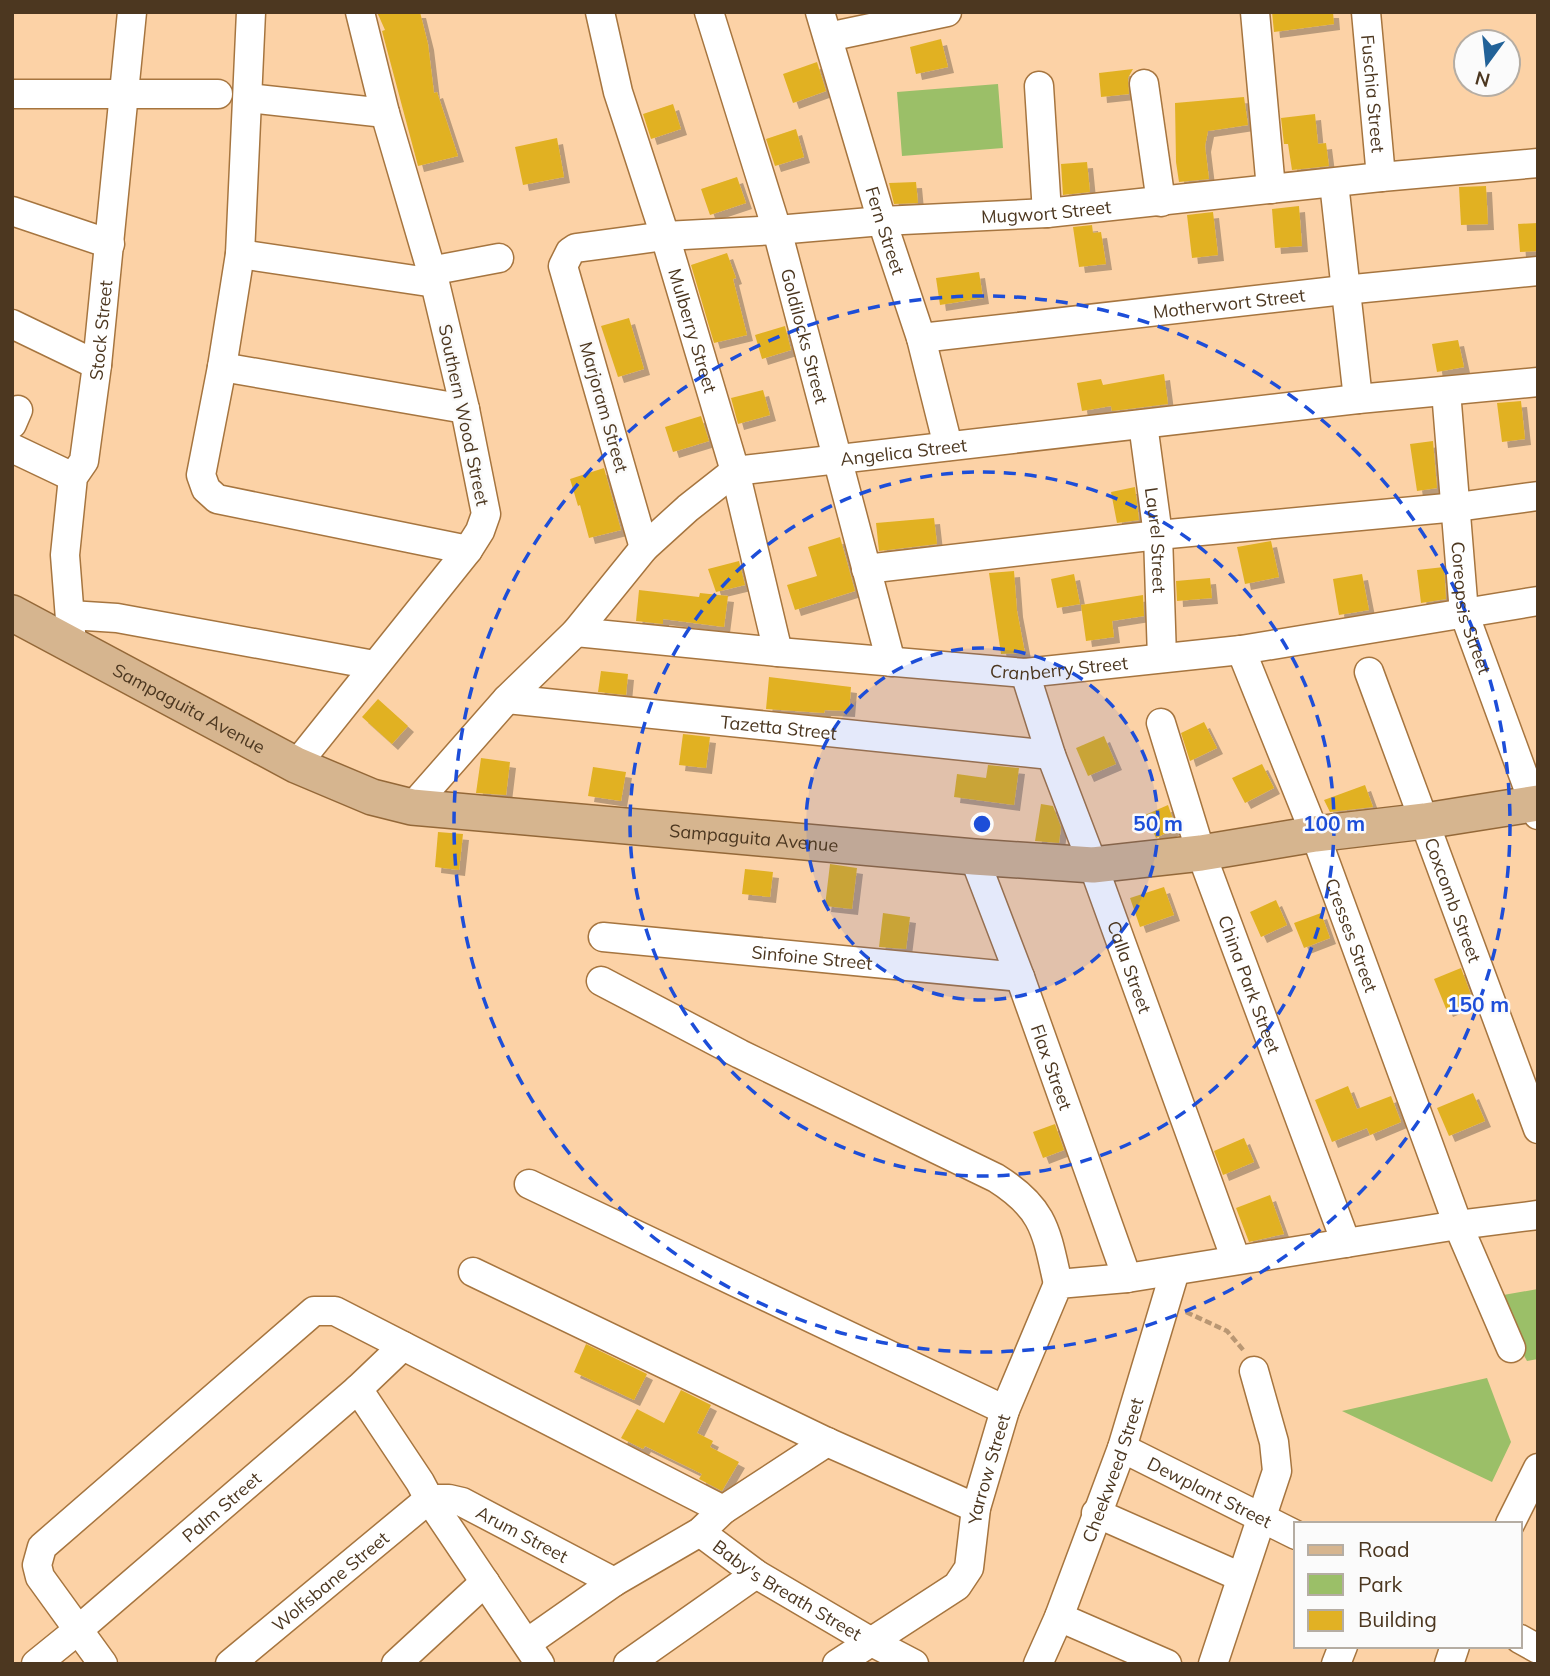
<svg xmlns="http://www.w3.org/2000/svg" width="1550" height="1676" font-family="Mulish,sans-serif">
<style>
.green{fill:#9bbf68}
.building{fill:#e1b124;filter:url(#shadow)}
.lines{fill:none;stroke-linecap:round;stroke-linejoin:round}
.minor-casing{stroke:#a6753f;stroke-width:31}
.major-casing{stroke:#946838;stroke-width:38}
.path{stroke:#b99773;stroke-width:4.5;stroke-dasharray:7 3.5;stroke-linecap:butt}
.minor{stroke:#fff;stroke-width:28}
.major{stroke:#d6b58f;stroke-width:35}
.ring{fill:none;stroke:#1d4ed8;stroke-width:3.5;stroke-dasharray:12 9}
.labels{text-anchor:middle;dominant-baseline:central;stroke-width:5;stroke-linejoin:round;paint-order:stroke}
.street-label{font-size:18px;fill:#4c3720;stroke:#fbfbfb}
.centre{fill:#1d4ed8;stroke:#fbfbfb;stroke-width:3.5}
.ring-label{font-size:21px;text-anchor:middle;font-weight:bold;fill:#1d4ed8;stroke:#fbfbfb;stroke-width:5;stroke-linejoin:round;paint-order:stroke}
</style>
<defs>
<filter id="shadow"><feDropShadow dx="6" dy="6" stdDeviation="0" flood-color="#0004"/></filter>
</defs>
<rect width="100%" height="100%" fill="#fcd2a6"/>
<path class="green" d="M998 84 1003 148 902 156 897 92Z
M1538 1289V1359L1527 1361 1492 1297Z
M1487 1378 1511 1442 1492 1482 1342 1411Z"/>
<path class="building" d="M377 12H420L428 44 434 93 437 92 458 156 418 166 382 31 385 30Z
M1272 12H1333L1334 24 1274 32Z
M941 39 948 67 916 74 910 47Z
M817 62 826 91 793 103 783 74Z
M1133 69 1128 78 1129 94 1101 97 1099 73Z
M1244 97 1248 125 1208 131 1205 146 1209 179 1179 182 1176 162 1175 103Z
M673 104 681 129 651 139 643 114Z
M1315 114 1318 144 1326 143 1329 166 1292 170 1288 144H1284L1281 118Z
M796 129 804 157 775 166 766 139Z
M557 138 564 177 523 185 515 147Z
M1087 162 1090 192 1063 195 1061 164Z
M737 177 746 203 710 215 701 189Z
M916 182 918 203 894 204 889 183Z
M1486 186 1488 224 1461 225 1459 187Z
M1299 206 1302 246 1275 248 1272 209Z
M1213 212 1218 255 1192 258 1187 215Z
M1538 223V251L1520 252 1518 224Z
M1092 225 1093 233 1101 232 1106 264 1079 267 1073 227Z
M727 253 736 278 733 279 747 335 714 343 691 265Z
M979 272 983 298 940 305 936 278Z
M629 318 644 369 618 377 601 326Z
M785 326 791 350 762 359 755 335Z
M1458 340 1464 367 1437 372 1432 344Z
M1164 374 1168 404 1112 411 1111 406 1082 411 1077 383 1101 379 1103 385Z
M763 390 770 415 738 424 731 398Z
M1521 401 1525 439 1502 442 1497 403Z
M701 416 709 441 673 452 665 427Z
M1433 441 1437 488 1417 491 1410 444Z
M604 468 621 530 589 538 580 505 578 506 570 479Z
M1135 487 1139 520 1117 523 1111 492Z
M934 518 937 544 879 551 876 523Z
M840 537 855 591 795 610 787 585 817 576 808 547Z
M1271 541 1279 577 1245 584 1237 547Z
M739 561 745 585 716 592 708 569Z
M1444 567 1446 599 1421 603 1417 570Z
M1014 571 1017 611 1025 653 1001 654 989 573Z
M1074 574 1080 604 1057 608 1051 579Z
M1362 574 1369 610 1339 615 1333 579Z
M1210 578 1212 598 1177 601 1176 581Z
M639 590 699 597 700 593 728 596 724 627 663 619V624L636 621Z
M1143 595 1144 616 1112 621 1114 637 1086 641 1081 605Z
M601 671 628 674 626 695 598 692Z
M769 677 851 687 849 711 825 710 824 713 766 709Z
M378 699 408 726 392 744 362 717Z
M1204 722 1217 748 1190 761 1181 733Z
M683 734 710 737 706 768 679 765Z
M1104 736 1116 764 1088 776 1076 748Z
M481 758 510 762 506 795 476 793Z
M1262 764 1274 788 1245 803 1232 778Z
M988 765 1019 768 1014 805 954 797 957 774 986 778Z
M593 767 626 772 621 801 588 796Z
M1365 785 1373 807 1330 812 1324 800Z
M1041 804 1053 806 1061 827 1059 843 1035 841Z
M1168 805 1176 828 1156 838 1145 815Z
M438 832 463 834 459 870 435 867Z
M830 864 857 868 852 909 825 906Z
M745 869 773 872 770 897 742 894Z
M1164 887 1174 915 1140 927 1130 898Z
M1276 900 1287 925 1261 937 1250 912Z
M883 913 910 917 906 949 879 947Z
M1321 913 1330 938 1304 948 1294 923Z
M1461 968 1473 1000 1447 1011 1434 979Z
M1348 1086 1357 1109 1391 1096 1401 1122 1370 1135 1367 1128 1332 1142 1315 1100Z
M1473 1093 1485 1121 1449 1136 1437 1108Z
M1055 1124 1064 1150 1043 1158 1033 1132Z
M1244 1138 1254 1162 1223 1175 1214 1151Z
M1270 1195 1284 1234 1249 1242 1236 1208Z
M586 1344 647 1374 634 1400 574 1372Z
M681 1390 711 1405 697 1433 713 1441 710 1447 739 1462 722 1491 699 1479 702 1474 645 1446 643 1449 621 1438 637 1409 664 1423Z"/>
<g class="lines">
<g class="minor-casing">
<g id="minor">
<path d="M251 12 240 254 222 367 201 475 206 489 217 499 468 550"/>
<path id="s1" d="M600 12 618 92 665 236 735 471 778 652"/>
<path id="s2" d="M709 12 777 230 891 662"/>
<path id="s3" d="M820 12 882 221 921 338 948 446"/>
<path d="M1255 12 1271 189"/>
<path id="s4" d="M1366 12 1381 177"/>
<path d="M828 37 947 12"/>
<path d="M1144 84 1161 202"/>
<path d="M1039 86 1047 213"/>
<path d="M12 94H218"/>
<path d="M249 98 385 113"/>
<path d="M1334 183 1358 399"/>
<path d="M12 211 110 244"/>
<path d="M240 254 435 283"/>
<path d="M430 271 499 258"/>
<path d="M12 324 97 365"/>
<path id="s5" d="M921 338 1344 290 1538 271"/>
<path d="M222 367 465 409"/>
<path id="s6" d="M1446 391 1464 613 1538 815"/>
<path d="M12 424 18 410"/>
<path id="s7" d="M1143 424 1158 535 1162 658"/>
<path d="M12 448 73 477"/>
<path id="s8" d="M644 548 563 266 570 252 576 248 665 236 777 230 882 221 1047 213 1381 177 1538 163"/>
<path d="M866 569 1158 535 1457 507 1538 496"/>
<path d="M70 615 117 618 374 665"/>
<path id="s9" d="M576 632 778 652 1025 673 1241 650 1538 601"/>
<path id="s10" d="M72 645 65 555 73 477 84 461 97 365 132 12"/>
<path id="s11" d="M1241 650 1315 834 1458 1225 1511 1348"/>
<path id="s12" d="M1369 672 1538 1129"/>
<path id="s13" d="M1025 673 1051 755 1093 865 1236 1260"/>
<path id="s14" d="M507 699 1051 755"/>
<path id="s15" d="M1161 723 1201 853 1346 1243"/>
<path d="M296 765 468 550 480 531 486 514 465 409 435 283 385 113 360 12"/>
<path id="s16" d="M412 807 507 699 576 632 644 548 688 508 735 471 1358 399 1538 382"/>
<path id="s17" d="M974 857 1020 977 1127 1278"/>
<path id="s18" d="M603 937 1020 977"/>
<path d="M601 981 740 1054 996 1178C1045 1209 1046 1231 1058 1284"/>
<path d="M529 1184 1005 1410"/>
<path d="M473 1272 827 1442 976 1508"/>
<path d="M358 1389 420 1482 429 1499 540 1664"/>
<path id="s19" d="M1122 1448 1296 1535"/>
<path d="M1096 1513 1241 1577"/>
<path d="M1510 1524 1538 1468"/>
<path id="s20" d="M700 1532 756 1574 870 1641 914 1664"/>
<path d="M1059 1617 1167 1664"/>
<path d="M1520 1639 1538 1649"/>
<path d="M527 1643 614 1582 700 1532 723 1510 827 1442"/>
<path id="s21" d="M36 1664 78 1630 358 1389 403 1346"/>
<path d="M103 1664 40 1577 37 1565 42 1547 314 1311H335L723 1510"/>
<path id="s22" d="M230 1664 429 1499H449L462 1502 614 1582"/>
<path d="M396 1664 485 1582"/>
<path d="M628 1664 756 1574"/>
<path id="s23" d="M837 1664 957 1586 969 1568 976 1508 1005 1410 1058 1284 1127 1278 1458 1225 1538 1215"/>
<path id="s24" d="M1038 1664 1059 1617 1122 1448 1175 1271"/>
<path d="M1213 1664 1277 1471 1274 1442 1254 1371"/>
<path d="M1336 1664 1343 1646"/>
<path d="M1449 1664 1455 1646"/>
</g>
</g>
<g class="major-casing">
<g id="major">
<path id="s25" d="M12 613 296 765 372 797 412 807 974 857 1093 865 1201 853 1315 834 1425 821 1538 803"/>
</g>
</g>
<path class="path" d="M1186 1312 1227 1331 1244 1351"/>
<use href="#minor" class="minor"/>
<use href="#major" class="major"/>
</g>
<circle cx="982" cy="824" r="176" fill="#1d4ed8" fill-opacity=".12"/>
<g class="ring">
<circle cx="982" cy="824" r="176"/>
<circle cx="982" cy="824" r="352"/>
<circle cx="982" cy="824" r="528"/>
</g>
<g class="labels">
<g class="street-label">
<text stroke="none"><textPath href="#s4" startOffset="82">Fuschia Street</textPath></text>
<text stroke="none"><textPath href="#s8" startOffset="788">Mugwort Street</textPath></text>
<text stroke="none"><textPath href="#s3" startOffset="228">Fern Street</textPath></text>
<text stroke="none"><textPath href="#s5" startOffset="310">Motherwort Street</textPath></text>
<text stroke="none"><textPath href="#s10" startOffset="320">Stock Street</textPath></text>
<text stroke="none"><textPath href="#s1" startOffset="332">Mulberry Street</textPath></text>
<text stroke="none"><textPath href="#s2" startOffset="338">Goldilocks Street</textPath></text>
<text transform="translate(604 407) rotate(74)">Marjoram Street</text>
<text transform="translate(464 415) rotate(78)">Southern Wood Street</text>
<text stroke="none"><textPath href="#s16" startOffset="637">Angelica Street</textPath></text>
<text stroke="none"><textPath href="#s7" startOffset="117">Laurel Street</textPath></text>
<text stroke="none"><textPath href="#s6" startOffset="219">Coreopsis Street</textPath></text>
<text stroke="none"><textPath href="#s9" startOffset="485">Cranberry Street</textPath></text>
<text stroke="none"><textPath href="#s25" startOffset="201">Sampaguita Avenue</textPath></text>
<text stroke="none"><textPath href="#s14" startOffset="273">Tazetta Street</textPath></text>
<text stroke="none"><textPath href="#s25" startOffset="789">Sampaguita Avenue</textPath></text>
<text stroke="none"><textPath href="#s12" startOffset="243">Coxcomb Street</textPath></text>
<text stroke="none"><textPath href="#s11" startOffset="306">Cresses Street</textPath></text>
<text stroke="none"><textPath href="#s18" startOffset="210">Sinfoine Street</textPath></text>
<text stroke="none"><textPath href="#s13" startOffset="312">Calla Street</textPath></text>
<text stroke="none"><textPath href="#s15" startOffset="276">China Park Street</textPath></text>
<text stroke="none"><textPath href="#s17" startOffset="224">Flax Street</textPath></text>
<text stroke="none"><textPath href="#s23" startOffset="266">Yarrow Street</textPath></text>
<text stroke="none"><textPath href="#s24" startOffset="208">Cheekweed Street</textPath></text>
<text stroke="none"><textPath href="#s19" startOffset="98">Dewplant Street</textPath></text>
<text stroke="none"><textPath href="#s21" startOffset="243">Palm Street</textPath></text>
<text stroke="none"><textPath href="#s22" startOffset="360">Arum Street</textPath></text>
<text stroke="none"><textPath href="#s22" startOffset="130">Wolfsbane Street</textPath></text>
<text stroke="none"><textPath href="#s20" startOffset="105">Baby's Breath Street</textPath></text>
</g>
</g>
<circle cx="982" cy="824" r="10" class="centre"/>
<g class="ring-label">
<text x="1158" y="831">50 m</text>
<text x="1334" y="831">100 m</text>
<text x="1478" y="1012">150 m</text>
</g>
<rect width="1550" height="1676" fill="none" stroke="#4c3720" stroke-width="28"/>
<rect x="1294" y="1522" width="228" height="126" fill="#fbfbfb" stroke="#b5ada3" stroke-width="2"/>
<rect x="1308" y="1545" width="35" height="10" fill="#d6b58f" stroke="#b5ada3" stroke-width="2"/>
<text x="1358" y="1557" font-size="21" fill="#4c3720">Road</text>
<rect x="1308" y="1574" width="35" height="21" fill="#9bbf68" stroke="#b5ada3" stroke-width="2"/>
<text x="1358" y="1592" font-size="21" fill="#4c3720">Park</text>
<rect x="1308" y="1610" width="35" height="21" fill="#e1b124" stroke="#b5ada3" stroke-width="2"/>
<text x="1358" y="1627" font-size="21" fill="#4c3720">Building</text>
<g transform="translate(1487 63) rotate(195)"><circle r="33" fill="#fbfbfb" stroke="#b5ada3" stroke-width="2"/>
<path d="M0-5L12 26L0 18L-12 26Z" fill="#226298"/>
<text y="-10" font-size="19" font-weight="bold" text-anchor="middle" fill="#4c3720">N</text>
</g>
</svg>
